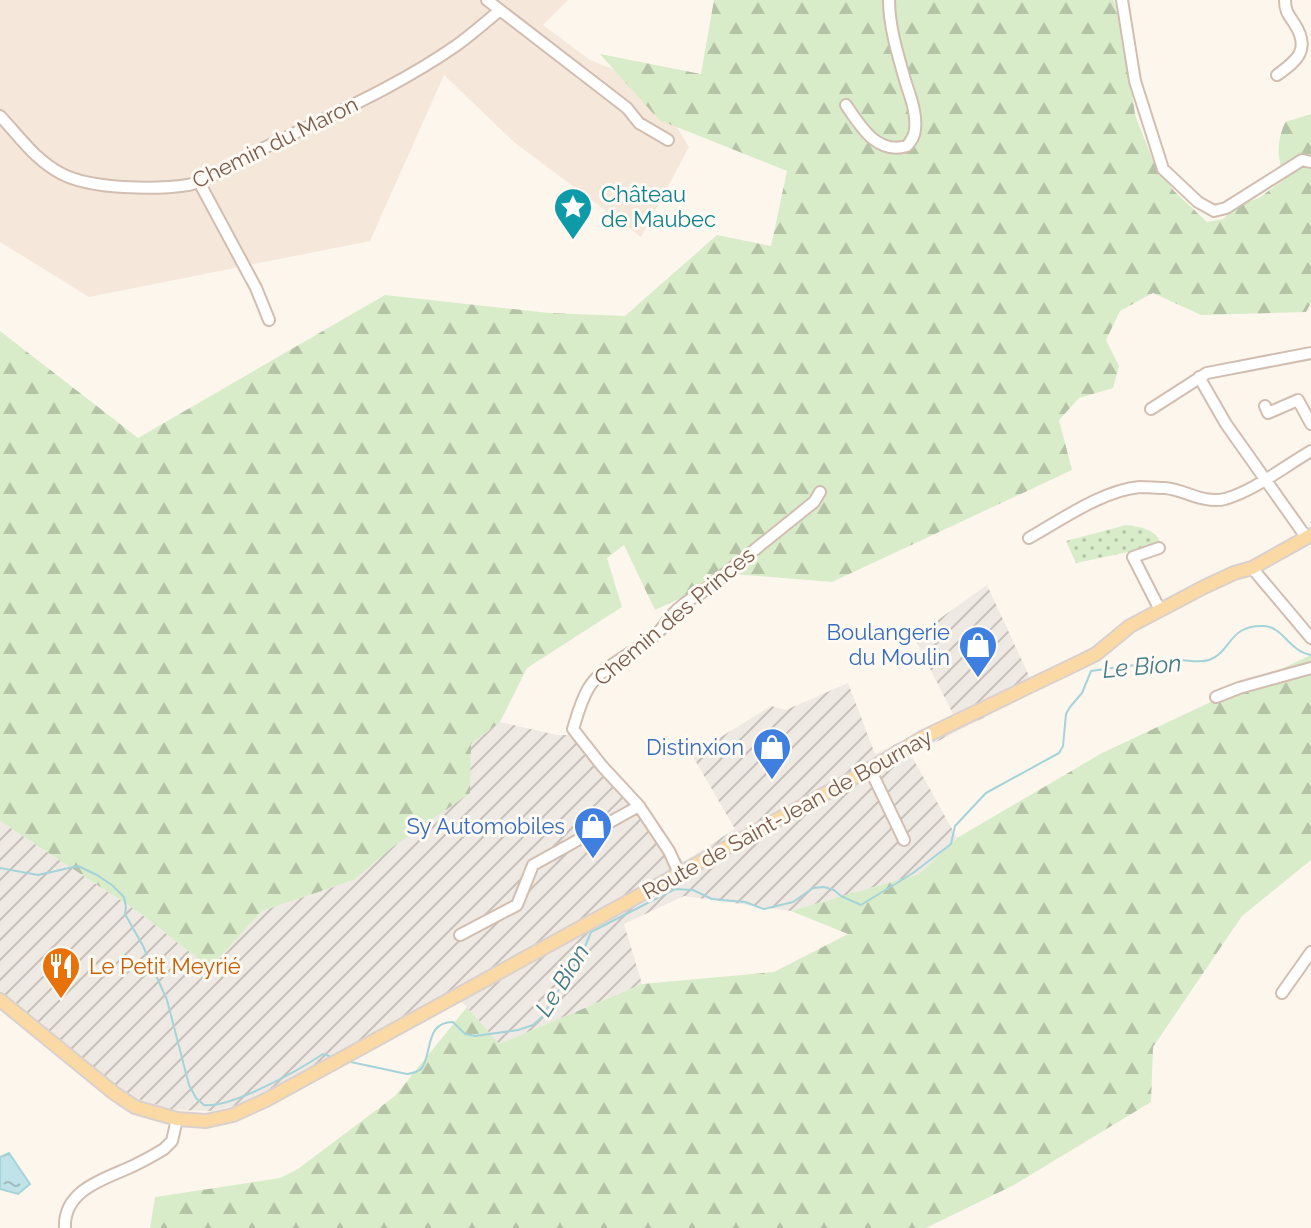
<svg xmlns="http://www.w3.org/2000/svg" width="1311" height="1228" font-family="Raleway,sans-serif">
<style>
.residential{fill:#f5e8da}
.industrial{fill:url(#industrial-furrows)}
.forest{fill:url(#forest-firs)}
.park{fill:url(#park-dots)}
.water{fill:url(#water-ripples);stroke:#a5d3da;stroke-width:2}
.lines{fill:none;stroke-linecap:round;stroke-linejoin:round}
.stream{stroke:#a5d3da;stroke-width:2}
.minor-casing{stroke:#d1beb0;stroke-width:14}
.major-casing{stroke:#dad1cd;stroke-width:16}
.minor{stroke:#fff;stroke-width:10}
.major{stroke:#fbd9a5;stroke-width:12}
.labels{text-anchor:middle;dominant-baseline:central;stroke-width:6;stroke-linejoin:round;paint-order:stroke}
.street-label{font-size:22px;fill:#7a5c4d;stroke:#fffaf3}
.culture-label{font-size:22px;fill:#0d838f;stroke:#fffaf3;text-anchor:start}
.shop-label{font-size:22px;fill:#366cbe;stroke:#fffaf3;text-anchor:end}
.food-label{font-size:22px;fill:#c56008;stroke:#fffaf3;text-anchor:start}
.water-label{font-size:24px;font-style:italic;fill:#437c86;stroke:#fffaf3}
</style>
<defs>
<pattern id="industrial-furrows" width="10" height="10" patternUnits="userSpaceOnUse" patternTransform="scale(2)"><rect width="10" height="10" fill="#efe9e4"/><path d="M-1 1l2-2M0 10L10 0M9 11l2-2" fill="none" stroke="#c7c0bb"/></pattern>
<pattern id="forest-firs" width="22" height="20" patternUnits="userSpaceOnUse" patternTransform="scale(2)"><rect width="22" height="20" fill="#d8ecc9"/><path d="M5 1l3.5 6h-7zM16 11l3.5 6h-7z" fill="#b4c2a5"/></pattern>
<pattern id="park-dots" width="8" height="8" patternUnits="userSpaceOnUse" patternTransform="scale(2)"><rect width="8" height="8" fill="#d8ecc9"/><path d="M2 2h.1M6 6h.1" fill="none" stroke="#b4c2a5" stroke-width="1.8" stroke-linecap="round"/></pattern>
<pattern id="water-ripples" width="26" height="14" patternUnits="userSpaceOnUse" patternTransform="scale(2)"><rect width="26" height="14" fill="#bfe3e8"/><path d="M2 4q2-2 4 0t4 0M15 11q2-2 4 0t4 0" fill="none" stroke="#a0bbbe"/></pattern>
</defs>
<rect width="100%" height="100%" fill="#fdf6ec"/>
<path class="residential" d="M0 0H568L543 25 590 60 650 84 689 147 641 237 515 143 444 75 370 241 89 297 0 242Z"/>
<path class="industrial" d="M987 585 1036 691 911 755 957 838 919 874 791 911 684 896 624 924 642 984 499 1044 467 1007 459 1000 241 1104 212 1111 174 1110 134 1098 45 1032 0 994V821L140 913 210 968 262 911 354 880 390 849 471 744 500 722 557 735H576L636 798 683 862 735 829 692 755 771 706 786 710 848 683 875 754 954 716 914 637Z"/>
<path class="forest" d="M714 0H1114L1129 66 1135 115 1154 163 1174 191 1207 222 1223 219 1236 206 1259 198 1285 179C1277 156 1276 145 1285 122L1311 114V303L1306 312 1201 315 1153 293 1120 311 1106 340 1119 366 1113 388 1079 398 1059 420 1072 470 832 582 733 574 655 610 624 545 607 558 622 607 527 668 500 722 471 744 470 793 390 849 354 880 262 911 210 968 140 913 0 821V331L138 438 385 295 549 313 625 316 717 235 771 246 787 171 659 120 600 54 701 74Z
M1311 655V860L1242 916 1153 1047 1151 1102 1014 1185 926 1228H150L155 1197 280 1178 298 1169 395 1096 467 1007 499 1044 642 984 774 972 848 934 791 911 919 874 957 838 1102 753Z"/>
<path class="park" d="M1126 525C1141 527 1158 529 1161 546L1130 556 1128 552 1076 563 1066 541Z"/>
<path class="water" d="M9 1153 30 1184 18 1194 0 1189V1157Z"/>
<g class="lines">
<path class="stream" d="M0 868 38 875 78 866 97 875 112 885 124 897 126 907 125 914 143 946 167 1000 189 1085 196 1098 204 1105C232 1108 299 1070 323 1054L332 1057
M346 1061 407 1074C413 1073 420 1072 423 1066 432 1050 426 1022 453 1022L465 1034 475 1036 518 1030 533 1025 542 1017 584 949 591 932 675 889 693 890 712 899 745 902 764 909 793 902 813 888 824 887 834 890 841 896 861 905 913 873 951 844 955 826 986 793 1059 753 1063 746 1066 714 1070 707 1082 693 1091 671C1120 667 1149 663 1178 660 1188 660 1200 663 1209 660 1232 652 1228 624 1265 626 1284 628 1289 651 1311 655"/>
<g class="minor-casing">
<path id="minor" d="M487 0 627 108 639 123 668 140
M1122 0 1135 81 1163 169 1198 202 1214 211 1226 208 1302 160 1311 162
M1277 75C1298 60 1311 49 1294 23 1288 14 1285 11 1285 0
M846 105C861 127 877 155 907 146 911 141 915 136 915 129 917 113 910 96 905 80 898 55 889 27 889 0
M0 116C20 137 35 160 62 174 91 189 155 190 188 185 206 182 246 158 264 148 329 116 397 87 457 45 472 34 486 22 500 10
M199 182 256 288 269 320
M1199 377 1226 424 1306 537
M1265 406 1268 413 1298 400 1311 424
M1151 409 1207 373 1311 353
M1029 538C1061 520 1103 490 1140 487 1148 487 1157 488 1165 488 1186 490 1203 504 1225 499 1254 491 1285 466 1311 451
M1159 548 1133 557 1160 610
M1252 568 1311 638
M1216 697 1239 688 1311 668
M870 769 904 840
M679 873 669 851 639 806 602 766 573 729C577 716 581 701 588 689 601 666 636 652 656 635 662 629 666 622 671 616 680 606 690 599 701 593L814 502 820 492
M460 935 517 905 533 865 639 806
M1282 993 1311 952
M65 1228C63 1194 97 1181 124 1170 138 1164 151 1157 164 1149L172 1141 177 1119"/>
</g>
<g class="major-casing">
<path id="major" d="M0 1000 114 1093 135 1107 177 1119 206 1121 233 1115 266 1100 870 769 922 738 1084 660 1096 654 1130 626 1204 587 1234 573 1252 568 1311 535"/>
</g>
<use href="#minor" class="minor"/>
<use href="#major" class="major"/>
</g>
<defs>
<g id="sight-pin" transform="scale(2)"><path d="M0 17L-7.5 6A9.5 9.5 0 1 1 7.5 6Z" fill="#0f9aa8" stroke="#fffaf3"/><path d="M0-6L1.8-2.2L6-1.7L2.9 1.2L3.7 5.4L0 3.3L-3.7 5.4L-2.9 1.2L-6-1.7L-1.8-2.2Z" fill="#fff"/></g>
<g id="shop-pin" transform="scale(2)"><path d="M0 17L-7.5 6A9.5 9.5 0 1 1 7.5 6Z" fill="#3f7fe0" stroke="#fffaf3"/><path d="M-5-2.5h2.3a2.7 3.5 0 0 1 5.4 0H5L5.5 6h-11ZM-1.5-2.5h3a1.5 2.3 0 0 0-3 0Z" fill="#fff"/></g>
<g id="restaurant-pin" transform="scale(2)"><path d="M0 17L-7.5 6A9.5 9.5 0 1 1 7.5 6Z" fill="#e8710a" stroke="#fffaf3"/><path d="M-5-6h1v4h1v-4h1v4h1v-4h1v5L-1.5 .5V6h-2V.5L-5-1ZM5-6V6H3V1.5H1.5Q1.5-4 5-6Z" fill="#fff"/></g>
</defs>
<g fill-rule="evenodd">
<use href="#sight-pin" x="573" y="207"/>
<use href="#shop-pin" x="978" y="645"/>
<use href="#shop-pin" x="772" y="747"/>
<use href="#shop-pin" x="593" y="826"/>
<use href="#restaurant-pin" x="61" y="966"/>
</g>
<g class="labels">
<g class="street-label">
<text transform="translate(275 142) rotate(-26)">Chemin du Maron</text>
<text transform="translate(674 616) rotate(-40)">Chemin des Princes</text>
<text transform="translate(787 814) rotate(-29)">Route de Saint-Jean de Bournay</text>
</g>
<g class="culture-label">
<text x="601" y="194">Château<tspan x="601" dy="25">de Maubec</tspan></text>
</g>
<g class="shop-label">
<text x="950" y="632">Boulangerie<tspan x="950" dy="25">du Moulin</tspan></text>
<text x="744" y="747">Distinxion</text>
<text x="565" y="826">Sy Automobiles</text>
</g>
<g class="food-label">
<text x="89" y="966">Le Petit Meyrié</text>
</g>
<g class="water-label">
<text transform="translate(1142 666) rotate(-5)">Le Bion</text>
<text transform="translate(562 980) rotate(-58)">Le Bion</text>
</g>
</g>
</svg>
